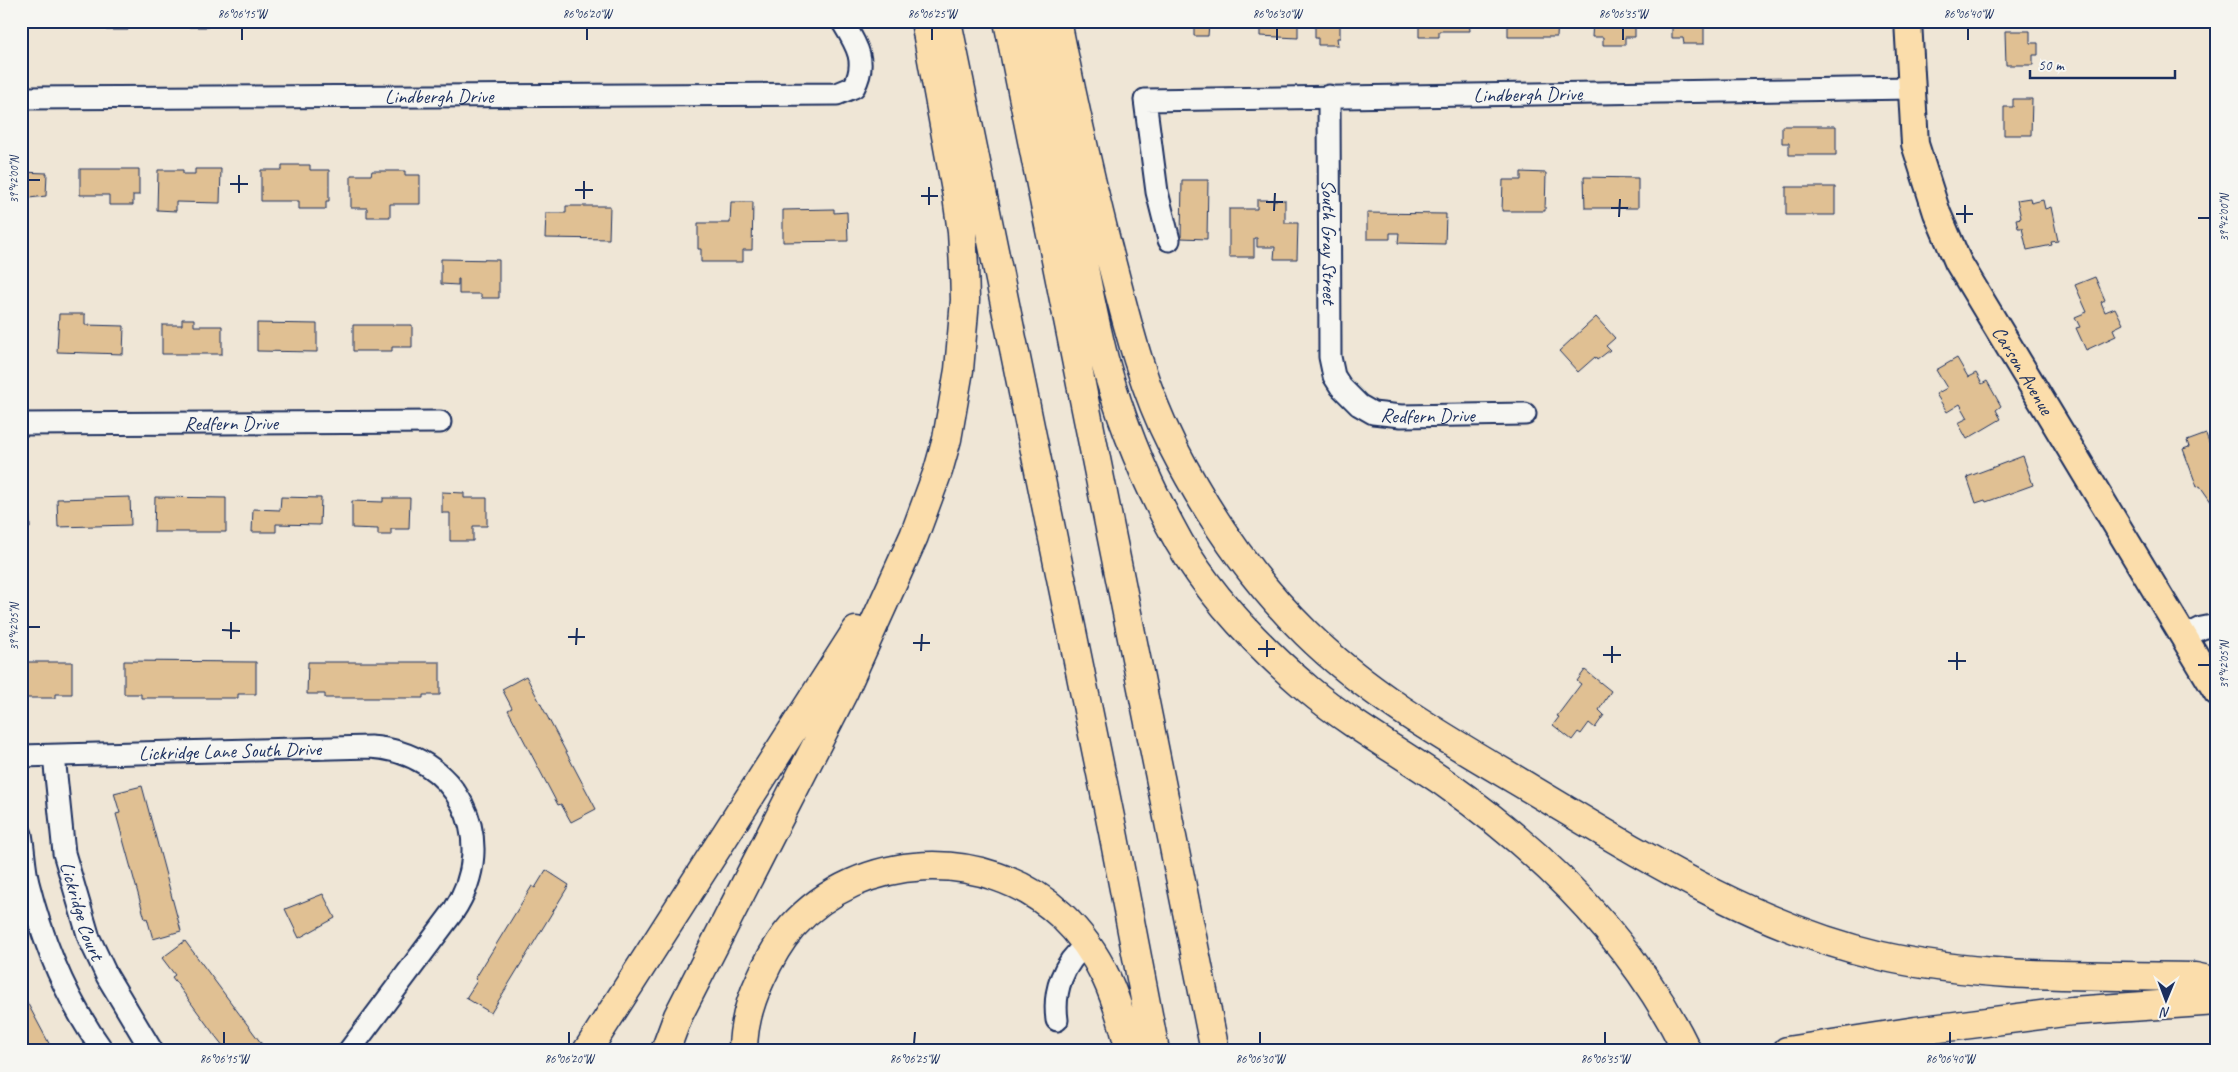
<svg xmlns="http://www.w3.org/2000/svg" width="2238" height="1072" font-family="Caveat,sans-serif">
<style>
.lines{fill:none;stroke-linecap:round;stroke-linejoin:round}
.stream{stroke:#5890a6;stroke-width:5.5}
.building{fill:#e0c093;stroke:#1b2f5e}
.minor-casing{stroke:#1b2f5e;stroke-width:25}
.major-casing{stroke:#1b2f5e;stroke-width:30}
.highway-casing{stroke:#1b2f5e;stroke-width:31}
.minor{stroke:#f6f6f2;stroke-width:21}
.major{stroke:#fbddab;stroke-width:26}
.highway{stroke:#fbddab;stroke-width:28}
.ticks{fill:none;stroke:#1b2f5e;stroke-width:2}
.labels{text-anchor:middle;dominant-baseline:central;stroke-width:4;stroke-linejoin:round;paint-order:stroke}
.street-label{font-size:20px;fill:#1b2f5e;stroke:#f6f6f2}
.neatline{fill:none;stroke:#1b2f5e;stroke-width:2}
.ticks-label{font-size:12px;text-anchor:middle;fill:#1b2f5e}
</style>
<rect width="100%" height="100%" fill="#efe6d6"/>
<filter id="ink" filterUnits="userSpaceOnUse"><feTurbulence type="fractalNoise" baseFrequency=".02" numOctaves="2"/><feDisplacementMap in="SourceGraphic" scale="10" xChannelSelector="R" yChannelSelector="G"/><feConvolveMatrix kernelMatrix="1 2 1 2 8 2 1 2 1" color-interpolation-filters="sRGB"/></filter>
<g filter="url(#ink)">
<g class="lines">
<path class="stream" d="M2217 67V77"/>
</g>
<path class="building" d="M21 21H64V25H21Z
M87 21H128V30H106V25H87Z
M189 21H208V27H189Z
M1194 21H1219V24H1209L1208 36H1194Z
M1260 21H1298V38L1260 36Z
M1315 21H1340V38H1337L1338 45H1318V38H1315Z
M1419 21H1469L1470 31H1439V37H1419Z
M1508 21H1558L1557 37H1508Z
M1593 21H1635V37H1625V45H1603V37H1592Z
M1672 21H1704V44H1684L1683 38H1672Z
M2005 31H2030V43H2038V55H2033V65H2006Z
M2013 99H2032L2031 135H2004V107H2013Z
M1782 126H1836V155H1789V143H1782Z
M282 165H310V170H329V201H326V209H299V201H261V170H282Z
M80 169H139V195H133V205H109V195H80Z
M195 169H221L220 203 176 202V211L157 210 158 170H183V174H195Z
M372 171H405V175H420V204H390V217H367V208H351V175H371Z
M21 172 47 173 46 196 21 199Z
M1521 172 1546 173 1545 211H1502L1503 180H1521Z
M1584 177 1638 178V208H1585Z
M1182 180H1208L1207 239 1181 238Z
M1786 187H1835V215H1786Z
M2030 198 2031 203 2043 200 2045 209 2051 207 2058 241 2051 242 2052 245 2027 250 2022 228H2018L2016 219 2021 218 2017 200Z
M1257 200H1285V223H1298L1297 259H1274L1275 247H1257V238H1254V257H1229V209H1257Z
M731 202H753L752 250H743V262H701V249H698V223H730Z
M566 206H610L609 239 545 238 546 213H566Z
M834 209V213L847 212 848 241 783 242V210Z
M1367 213 1446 214 1445 244 1398 243 1399 233H1390V239H1367Z
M441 259 499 260V298H481V294H459V279H458V285L441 284Z
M2095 277 2105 300 2101 302 2105 312 2115 308 2123 324 2113 329 2116 336 2086 350 2076 328 2080 327 2075 317 2087 312 2075 285Z
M59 314H85V325L124 326 123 354 57 352Z
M1596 317 1615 338 1606 346 1610 350 1597 360 1595 357 1578 372 1559 351Z
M182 319H194V326H222V354H162V325H182Z
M257 323 317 324V352L257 351Z
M353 325H412V347H392V351H353Z
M1957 358 1968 377 1976 373 1982 384 1987 381 2001 406 1996 410 2001 419 1967 439 1958 423 1968 418 1960 404 1947 412 1936 394 1947 388 1936 370Z
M2206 434 2217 463V504L2214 506 2200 486 2197 487 2183 449 2189 447 2187 441Z
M2023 456 2033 485 1986 502 1985 500 1976 503 1967 477Z
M442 492 464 493V498H487V526H473V541H450V513H442Z
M130 497 131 525 58 527 57 499Z
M155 497 226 498V532H154Z
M281 497 321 498 320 525 276 524V532H252L253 509 280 510Z
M383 498H410L409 529H391V535H378V529L352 528V501L383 502Z
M21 501H29L30 528H21Z
M124 661 256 662V694H238V698H141V694H124Z
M21 662H72V694H55V698H21Z
M308 662H440V695H423V698H325V694H307Z
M1585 670 1611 691 1599 710 1604 715 1595 728 1589 723 1581 734 1578 732 1572 740 1553 725 1559 717 1557 716 1581 684 1577 681Z
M526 676 596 809 571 822 561 804 558 805 508 710 512 708 502 689Z
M142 786 181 931 153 939 147 918 145 919 116 814 120 813 114 793Z
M546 870 569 885 491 1013 466 998 477 981 475 979 532 886 535 888Z
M323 894 335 918 299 938 285 909Z
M185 941 267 1051H227L213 1033 172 977 175 975 162 958Z
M21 991 53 1051H21Z"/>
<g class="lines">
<g class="minor-casing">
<g id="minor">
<path id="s1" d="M1329 96 1330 357 1334 376 1341 387 1359 405 1373 413 1401 416 1525 414"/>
<path id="s2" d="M21 98 837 94 854 87C868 61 856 44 842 21"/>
<path id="s3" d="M1169 240 1157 192 1145 100 1911 88"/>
<path id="s4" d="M21 424 440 422"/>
<path d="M2184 637 2202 628 2217 625"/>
<path id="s5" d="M21 756 370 747C456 752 502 839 453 912L349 1051"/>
<path id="s6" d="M54 756 64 853 89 938 107 976 152 1051"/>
<path d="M21 834C24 850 24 867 28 883 43 943 67 1001 103 1051"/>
<path d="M1057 1020C1053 991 1063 963 1086 945"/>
</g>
</g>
<g class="major-casing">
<g id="major">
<path id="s7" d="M1908 21 1915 144 1937 213 1958 262 2217 692"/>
</g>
</g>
<g class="highway-casing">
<path id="highway" d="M947 21 1113 832 1155 1051
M1008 21 1215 1051
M1035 21C1048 88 1062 155 1075 222 1084 267 1092 314 1104 359 1121 421 1147 485 1179 542 1211 597 1260 648 1309 690 1351 725 1400 752 1446 784 1545 854 1633 940 1687 1051
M1057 21C1074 106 1092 189 1114 272 1129 331 1144 390 1172 445 1207 514 1251 579 1306 633 1372 698 1452 742 1531 789 1642 855 1753 926 1881 956 1984 979 2090 975 2195 977L2217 982
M587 1051 856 631
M665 1051 678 1016 843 693 914 536 938 471 947 439 959 370 965 300 964 267 962 232 957 196 925 21
M743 1051C743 1025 750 1001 761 978 769 960 779 942 792 927 860 851 986 845 1061 915 1102 954 1117 997 1130 1051
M1787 1051 1916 1031 2072 1011 2217 1001"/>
</g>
<use href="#minor" class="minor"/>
<use href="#major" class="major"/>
<use href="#highway" class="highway"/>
</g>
</g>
<path class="ticks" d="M242 40V28M587 40V28M932 40V28M1277 40V28M1623 40V28M1968 40V28M28 180H40M230 184H248M575 190H593M239 193V175M921 196H938M584 199V181M1266 202H1283M929 205V187M1611 208H1628M1274 211 1275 193M1956 214H1973M1619 217 1620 199M2198 218H2210M1965 223V205M28 627H40M222 630 240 631M568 637H585M231 639V622M913 643H930M576 645 577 628M1258 649H1275M921 651 922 634M1603 655H1621M1267 657V640M1948 661H1966M1612 663V646M2198 665H2210M1957 670V652M224 1044V1032M569 1044V1032M914 1044 915 1032M1260 1044V1032M1605 1044V1032M1950 1044V1032"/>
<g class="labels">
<g class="street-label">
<text stroke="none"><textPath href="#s3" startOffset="525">Lindbergh Drive</textPath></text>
<text stroke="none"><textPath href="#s2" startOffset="418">Lindbergh Drive</textPath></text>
<text stroke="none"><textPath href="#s1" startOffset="146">South Gray Street</textPath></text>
<text stroke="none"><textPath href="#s7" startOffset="375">Carson Avenue</textPath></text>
<text stroke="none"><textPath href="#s1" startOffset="390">Redfern Drive</textPath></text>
<text stroke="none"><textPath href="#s4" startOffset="210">Redfern Drive</textPath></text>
<text stroke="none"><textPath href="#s5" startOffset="209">Lickridge Lane South Drive</textPath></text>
<text stroke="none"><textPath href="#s6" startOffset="158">Lickridge Court</textPath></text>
</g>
</g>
<rect width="2238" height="1072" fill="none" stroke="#f6f6f2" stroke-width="55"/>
<g transform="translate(2166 1000) rotate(181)" stroke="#f6f6f2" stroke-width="4" paint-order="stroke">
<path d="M0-4L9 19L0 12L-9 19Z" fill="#1b2f5e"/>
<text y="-8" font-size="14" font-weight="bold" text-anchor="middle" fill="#1b2f5e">N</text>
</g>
<path d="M2030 70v8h145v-8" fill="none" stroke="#1b2f5e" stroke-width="2.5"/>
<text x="2038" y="70" font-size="15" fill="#1b2f5e" stroke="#f6f6f2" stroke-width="4" paint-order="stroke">50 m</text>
<rect x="28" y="28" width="2182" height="1016" class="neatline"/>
<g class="ticks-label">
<text x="242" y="18">86°06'15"W</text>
<text x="587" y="18">86°06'20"W</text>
<text x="932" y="18">86°06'25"W</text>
<text x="1277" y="18">86°06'30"W</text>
<text x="1623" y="18">86°06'35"W</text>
<text x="1968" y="18">86°06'40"W</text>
<text transform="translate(14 180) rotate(-90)" y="4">39°42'00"N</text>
<text transform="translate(2224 218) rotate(-90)" y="4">39°42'00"N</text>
<text transform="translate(14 627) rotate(-90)" y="4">39°42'05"N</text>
<text transform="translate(2224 665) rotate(-90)" y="4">39°42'05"N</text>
<text x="224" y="1063">86°06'15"W</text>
<text x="569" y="1063">86°06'20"W</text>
<text x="914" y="1063">86°06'25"W</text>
<text x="1260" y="1063">86°06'30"W</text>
<text x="1605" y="1063">86°06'35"W</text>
<text x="1950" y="1063">86°06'40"W</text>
</g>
</svg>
